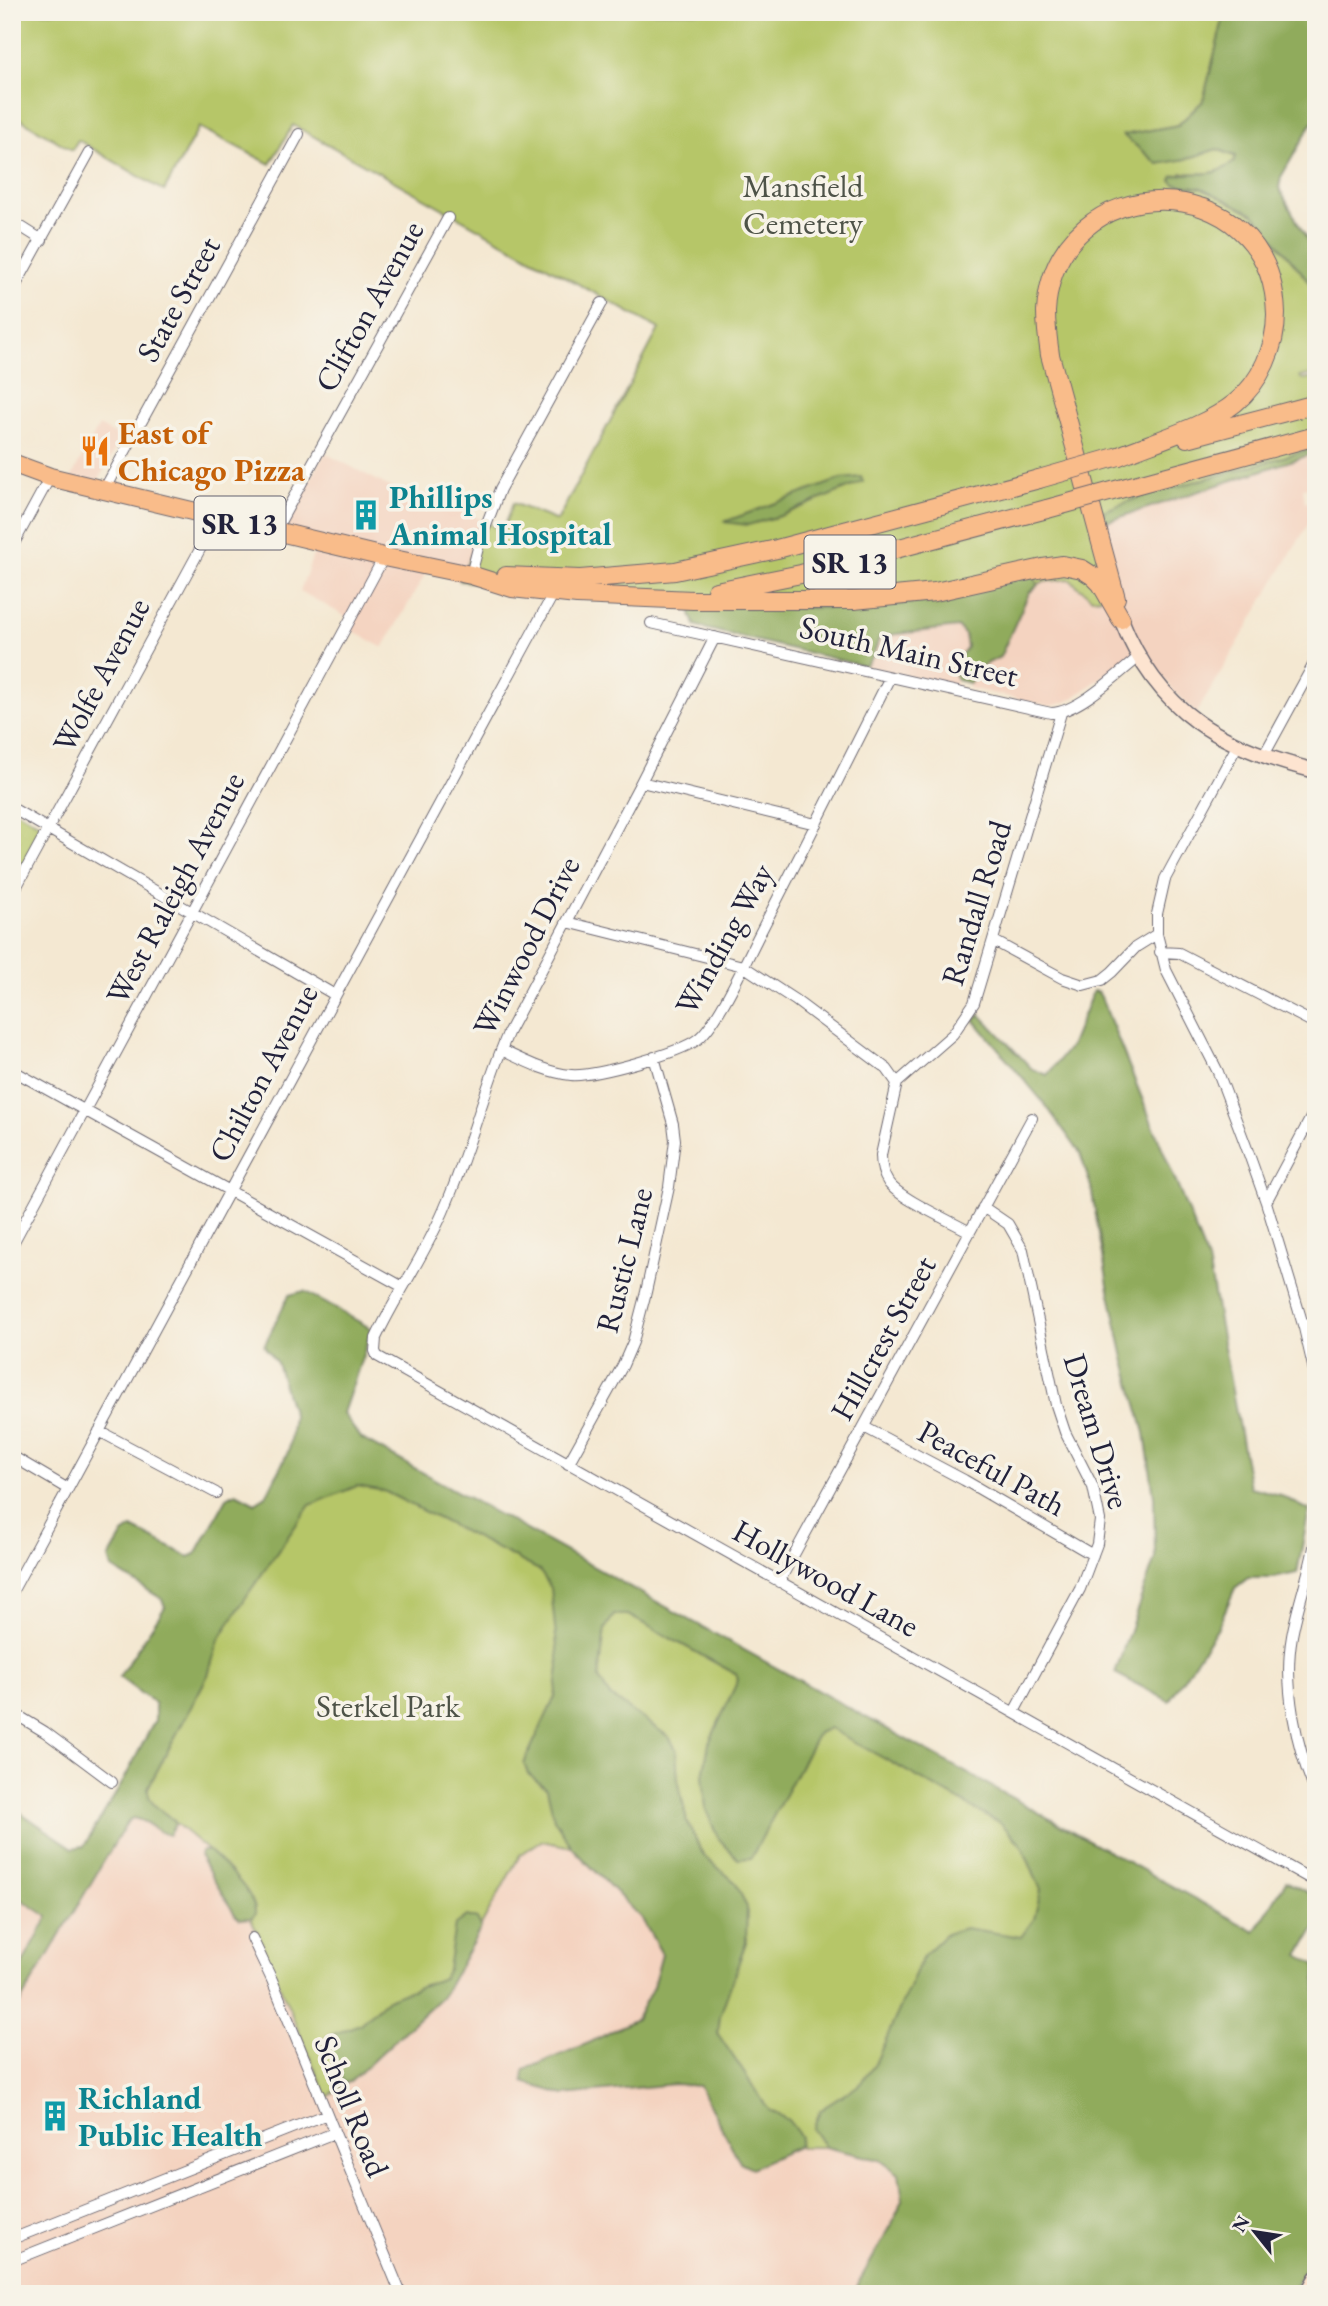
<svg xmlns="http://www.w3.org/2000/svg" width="1328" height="2306" font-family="'EB Garamond',serif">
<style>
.built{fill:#f4d3c0}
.green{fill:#b6c668;stroke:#6c7452;stroke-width:2}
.forest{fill:#90ab5c;stroke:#59664c;stroke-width:2}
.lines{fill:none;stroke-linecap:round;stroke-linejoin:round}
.street-casing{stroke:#6c6770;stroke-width:12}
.secondary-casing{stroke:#6c6770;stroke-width:17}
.highway-casing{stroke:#6c6770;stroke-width:20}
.street{stroke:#fff;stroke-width:10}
.secondary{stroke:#fde4d0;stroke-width:14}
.highway{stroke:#f9bc8a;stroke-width:18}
.highway-bridge-casing{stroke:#6c6770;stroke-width:20;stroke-linecap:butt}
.highway-bridge{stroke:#f9bc8a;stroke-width:18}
.labels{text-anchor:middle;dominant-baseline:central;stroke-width:7;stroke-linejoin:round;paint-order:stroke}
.shield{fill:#f7f3e8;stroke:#62616f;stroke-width:2}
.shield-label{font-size:30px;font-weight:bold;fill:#22223b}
.park-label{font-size:32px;fill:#4e5348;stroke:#f7f3e8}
.street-label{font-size:32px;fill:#22223b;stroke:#f7f3e8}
.food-label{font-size:32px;font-weight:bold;fill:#c56008;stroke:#f7f3e8;text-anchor:start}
.culture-label{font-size:32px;font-weight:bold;fill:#0d838f;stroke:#f7f3e8;text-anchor:start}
</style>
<rect width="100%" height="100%" fill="#f7f3e8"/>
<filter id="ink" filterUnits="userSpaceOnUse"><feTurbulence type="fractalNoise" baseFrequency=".0143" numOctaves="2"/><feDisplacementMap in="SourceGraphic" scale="14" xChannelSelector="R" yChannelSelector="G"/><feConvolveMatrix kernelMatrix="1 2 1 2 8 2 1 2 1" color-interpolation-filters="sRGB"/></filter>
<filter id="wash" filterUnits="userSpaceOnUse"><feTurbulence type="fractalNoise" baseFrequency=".00686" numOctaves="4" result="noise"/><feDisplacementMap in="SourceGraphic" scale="28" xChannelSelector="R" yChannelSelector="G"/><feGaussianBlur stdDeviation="1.57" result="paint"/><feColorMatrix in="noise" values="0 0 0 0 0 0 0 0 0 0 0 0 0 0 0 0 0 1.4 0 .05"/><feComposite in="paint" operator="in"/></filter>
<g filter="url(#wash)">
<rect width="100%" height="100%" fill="#f4e8d2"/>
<path class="built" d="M99 426 122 438 96 484 71 478Z
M325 453 407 496H433L484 521 460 581 427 571 383 648 348 628 352 620 300 591 317 544 281 535Z
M1312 454 1316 457V486L1303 488 1305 502 1316 504V511L1196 714 1173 690 1141 648 1071 700 1060 704 1050 706 969 688 970 683 982 666 1000 657 1029 593 1041 582 1070 579 1092 598 1102 523Z
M958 627 963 631 967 641V647L961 655 955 675 956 686 865 666 873 656 880 637Z
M132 1818 143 1819 164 1835 172 1831 175 1824 209 1851H202L201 1859 236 1916 245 1919 251 1918 272 1964 344 2083 350 2081 443 1995 520 1854 541 1841 572 1847 642 1919 662 1954 653 1987 636 2019 591 2042 675 2084 700 2086 741 2162 752 2168 799 2147H825L880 2160 899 2174 903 2200 891 2226 852 2294H12V2016L126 1824Z
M12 1893 48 1917 12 1983Z"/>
<path class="green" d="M12 12H1225L1203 101 1178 125 1124 135 1158 164 1186 159 1217 149 1236 157 1235 162C1215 176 1205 174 1182 173L1175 184 1202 188 1254 214 1316 290V374L1300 377 1302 380 1316 378V448L1143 496 1104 511 1101 597 1092 598 1069 579 1042 582 1037 586 1036 580 914 603 834 608 460 581 484 521 502 531 513 503 557 521 659 329 293 125 270 164 199 127 164 191 78 140 72 150 12 114Z
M12 808 48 829 12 895Z
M308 1435 1107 1870 825 2147H799L712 2076 662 1954 642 1919 572 1847 541 1841 520 1855 443 1995 350 2082 344 2083 327 2098 251 1918 255 1913V1907L209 1851 124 1780Z"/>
<path class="forest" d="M1225 12H1316V116L1281 177 1279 188 1316 256V290L1254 214 1202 188 1175 184 1171 180 1173 176C1199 169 1209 181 1234 162L1236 156 1217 149 1186 159 1158 164 1123 135 1178 125 1203 101Z
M1316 448V457L1312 454 1102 523 1103 511 1143 496Z
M861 477 863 482 780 516 748 525 724 522 841 479Z
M1033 575 1036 580 1037 586 1029 593 1000 657 982 666 970 683 957 680 955 675 961 655 967 647 965 635 958 627 880 636 873 656 865 666 707 629 695 625 691 614V606L834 608 914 603Z
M1093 991 1098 992 1101 997 1208 1261 1250 1487 1280 1495 1309 1510 1297 1573 1274 1578H1248L1235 1588 1218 1627 1169 1701 1115 1673 1155 1558 1154 1496 1145 1433 1124 1358 1108 1285 1091 1187 1080 1153 1044 1103 974 1020 980 1014 1032 1069 1047 1075 1071 1045Z
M304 1291 372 1329 343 1413 360 1438 1255 1932 1286 1881 1316 1897V1927L1299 1955 1316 1965V2248L1291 2294H852L891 2226 903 2200 899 2174 880 2160 825 2147 813 2129 820 2110 859 2085 875 2064 923 1956 946 1934 965 1928 1021 1937 1034 1919 1041 1890 1022 1846 1002 1824 829 1728 818 1733 751 1858 738 1859 718 1838 706 1810 703 1775 709 1743 738 1680 736 1674 628 1615H614L605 1629 599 1678 609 1695 669 1737 676 1749 678 1779 687 1822 704 1856 735 1882 747 1907 746 1942 720 2016 718 2034 769 2110 788 2120 801 2137 799 2146 752 2168 740 2162 699 2086 675 2084 564 2095 523 2082 524 2070 591 2042 636 2019 653 1987 662 1954 642 1919 572 1847 554 1819 547 1789 528 1774 524 1763 555 1697 559 1667 551 1588 539 1570 384 1491 357 1486 310 1505 248 1594 219 1640 208 1675 148 1788C147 1804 162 1811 174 1820L175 1824 169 1835C154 1832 149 1820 132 1818L126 1824 12 2016V1983L48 1917 12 1893V1807L73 1848 84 1846 124 1780 155 1720V1704L119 1677 165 1607 162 1599 112 1568 109 1558 123 1534 132 1528 189 1557 196 1554 227 1498 236 1493 255 1503 266 1496 289 1450 293 1415 277 1363 264 1346 289 1295Z
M202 1851H209C223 1864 257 1894 255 1914L251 1918 240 1919 236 1916 201 1859 200 1854Z
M467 1916 477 1919 481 1928 443 1995 350 2082 344 2083 327 2048 326 2037 360 2024 387 1999 443 1978 448 1969 455 1925Z"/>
</g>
<g filter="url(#ink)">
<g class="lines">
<g class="street-casing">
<path id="street" d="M12 221 42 240
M12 292 89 153
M104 490 299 134
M275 531 448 218
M12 547 50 477
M471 575 479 544 500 489 602 303
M651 623 1051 713C1077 713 1118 674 1139 657
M715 637 641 782 508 1033C484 1089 470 1149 446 1205 427 1252 397 1293 376 1338L375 1351 377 1356 1316 1882
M1237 746 1165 879 1157 914V934L1166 970 1218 1072 1246 1146 1266 1202 1304 1328 1316 1379
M1263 757 1316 660
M641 782 816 824
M12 808 335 995
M12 895 217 518
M567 922 743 966 795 1000 887 1069 897 1083 881 1155C881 1164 882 1173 888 1182 898 1198 951 1221 970 1232
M994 941 1062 978 1083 985 1102 980 1112 972 1136 947 1157 934
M1160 952 1179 953 1316 1024
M501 1050C523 1060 547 1073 571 1075 594 1077 680 1053 698 1039 717 1024 745 963 757 939 802 852 846 765 890 677
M12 1070 403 1287
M897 1083 953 1034 974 1003 1061 713
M1266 1202 1316 1108
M983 1207 1008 1224 1023 1250 1056 1405 1065 1432 1093 1487 1100 1520 1097 1544 1080 1589 1014 1712
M12 1245 384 557
M864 1427 964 1480 1093 1555
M99 1431 216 1493
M12 1456 68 1489
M568 1464 623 1365 633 1342 646 1292 669 1187 675 1140 673 1124 654 1057
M1316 1536C1311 1570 1298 1602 1292 1636 1283 1686 1296 1747 1316 1793
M779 1582 1032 1118
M12 1592 556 589
M12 1712 45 1732 112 1782
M252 1938 272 1980 401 2294
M12 2239 327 2114
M12 2261 334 2133"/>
</g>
<g class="secondary-casing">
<path id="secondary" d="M1121 619C1158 713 1222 748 1316 771
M1307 2294 1316 2278"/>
</g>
<g class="highway-casing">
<path id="highway" d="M1187 438 1316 404
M12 463 50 477 104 490 384 557 471 575 512 588 577 595 693 600H854L935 592 1043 568 1063 565 1082 569 1093 576 1101 584 1121 619
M1127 487 1316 436
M506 576 580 579 675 571 777 549 1039 479
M716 591 801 574 1047 509
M1116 598 1050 355C1048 341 1046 327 1046 312 1054 163 1272 164 1276 314 1276 347 1261 382 1235 403 1205 427 1155 441 1119 456"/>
</g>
<use href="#street" class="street"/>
<use href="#secondary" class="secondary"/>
<use href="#highway" class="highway"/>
<g class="highway-bridge-casing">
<path id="highway-bridge" d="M1039 479 1119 456
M1047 509 1127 487"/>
</g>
<use href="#highway-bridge" class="highway-bridge"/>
</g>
</g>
<defs>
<g id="restaurant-bare" transform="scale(2.415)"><path d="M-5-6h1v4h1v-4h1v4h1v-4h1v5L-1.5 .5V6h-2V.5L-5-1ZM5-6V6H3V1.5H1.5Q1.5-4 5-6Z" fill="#e8710a" stroke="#f7f3e8" stroke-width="2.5" paint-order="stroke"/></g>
<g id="building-bare" transform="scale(2.415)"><path d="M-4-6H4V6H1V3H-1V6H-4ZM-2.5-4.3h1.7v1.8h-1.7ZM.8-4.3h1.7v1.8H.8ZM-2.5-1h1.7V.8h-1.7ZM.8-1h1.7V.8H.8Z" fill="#0f9aa8" stroke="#f7f3e8" stroke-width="2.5" paint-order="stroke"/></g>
</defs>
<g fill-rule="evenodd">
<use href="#restaurant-bare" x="95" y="451"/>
<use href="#building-bare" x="366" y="515"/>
<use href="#building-bare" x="55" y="2116"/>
</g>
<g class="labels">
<g class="shield">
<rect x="194.5" y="496.5" width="91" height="53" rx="5"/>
<rect x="804.5" y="535.5" width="91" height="53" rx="5"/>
</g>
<g class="shield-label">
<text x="240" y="523">SR 13</text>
<text x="850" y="562">SR 13</text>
</g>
<g class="park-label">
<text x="803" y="186">Mansfield<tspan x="803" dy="37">Cemetery</tspan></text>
<text x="388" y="1706">Sterkel Park</text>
</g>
<g class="street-label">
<text transform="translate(178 299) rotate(-61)">State Street</text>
<text transform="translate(369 306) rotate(-61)">Clifton Avenue</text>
<text transform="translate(909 651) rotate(13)">South Main Street</text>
<text transform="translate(101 675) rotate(-62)">Wolfe Avenue</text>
<text transform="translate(175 888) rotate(-62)">West Raleigh Avenue</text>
<text transform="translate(976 903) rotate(-73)">Randall Road</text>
<text transform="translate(724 939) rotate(-61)">Winding Way</text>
<text transform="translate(526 946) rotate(-63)">Winwood Drive</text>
<text transform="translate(263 1073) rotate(-62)">Chilton Avenue</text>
<text transform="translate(624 1260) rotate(-76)">Rustic Lane</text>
<text transform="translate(883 1338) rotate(-61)">Hillcrest Street</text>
<text transform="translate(1097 1431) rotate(73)">Dream Drive</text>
<text transform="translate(992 1468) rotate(29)">Peaceful Path</text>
<text transform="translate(826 1578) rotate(29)">Hollywood Lane</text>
<text transform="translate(352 2106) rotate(68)">Scholl Road</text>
</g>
<g class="food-label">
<text x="118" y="433">East of<tspan x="118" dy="37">Chicago Pizza</tspan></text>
</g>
<g class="culture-label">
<text x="389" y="497">Phillips<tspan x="389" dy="37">Animal Hospital</tspan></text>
<text x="78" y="2098">Richland<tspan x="78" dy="37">Public Health</tspan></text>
</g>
</g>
<rect width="1328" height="2306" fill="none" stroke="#f7f3e8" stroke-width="42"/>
<g transform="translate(1255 2232) rotate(300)" stroke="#f7f3e8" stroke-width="5" paint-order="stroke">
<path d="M0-5L12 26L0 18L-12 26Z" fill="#22223b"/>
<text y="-10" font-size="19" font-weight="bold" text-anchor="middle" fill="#22223b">N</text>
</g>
</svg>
